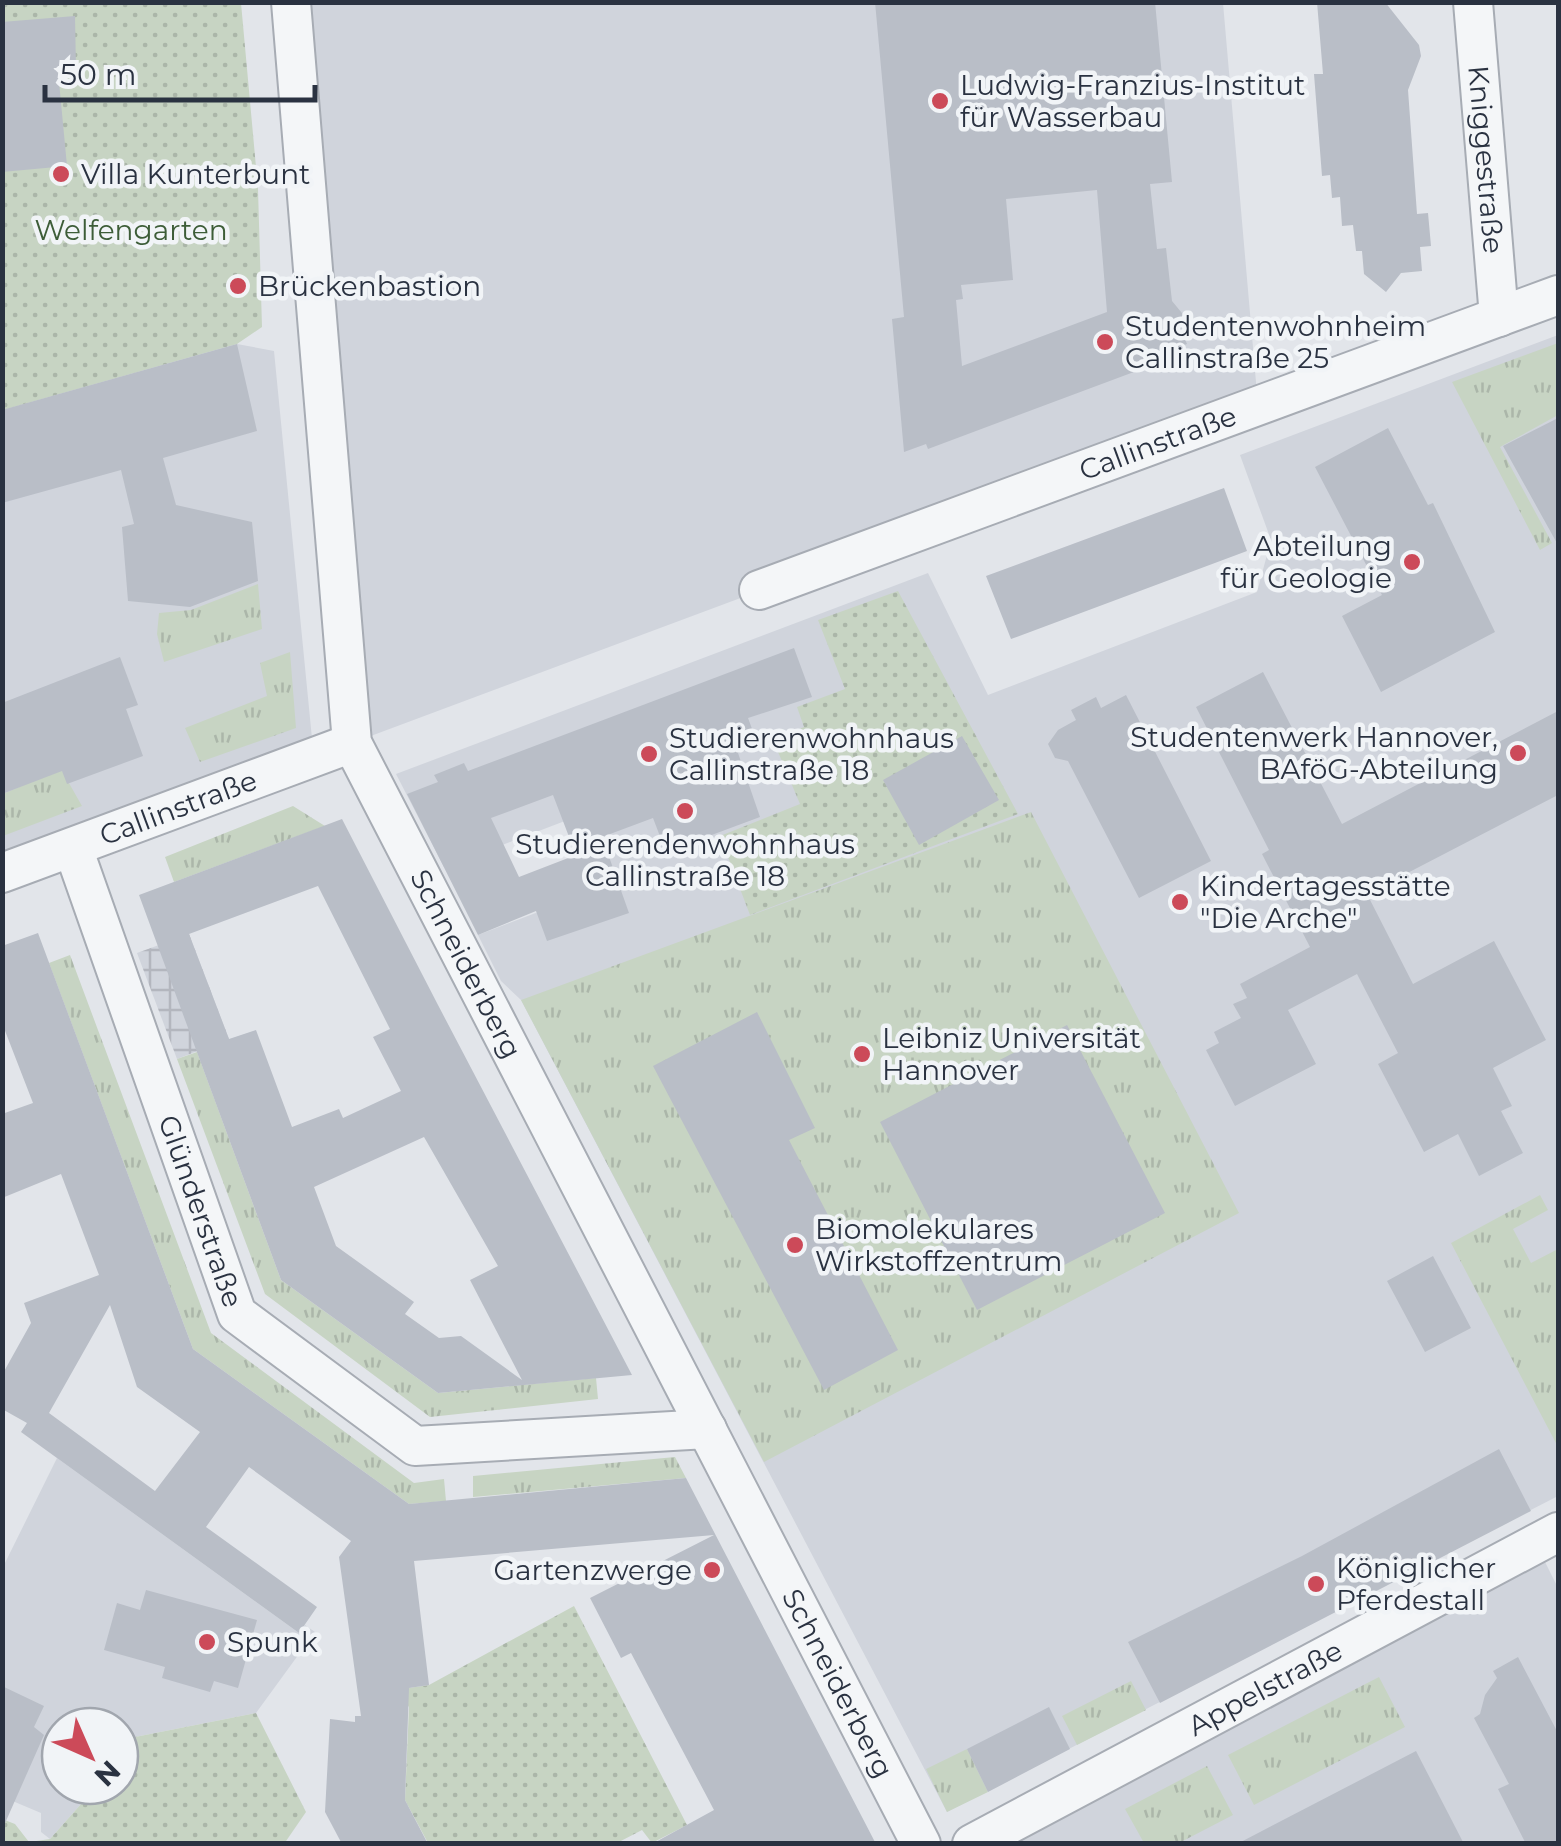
<svg xmlns="http://www.w3.org/2000/svg" width="1561" height="1846" font-family="Montserrat,sans-serif">
<style>
.built{fill:#d0d4dc}
.industrial{fill:url(#industrial-grid)}
.grass{fill:url(#grass-tufts)}
.park{fill:url(#park-dots)}
.building{fill:#b9bec7;fill-rule:evenodd}
.lines{fill:none;stroke-linecap:round;stroke-linejoin:round}
.street-casing{stroke:#a7acb4;stroke-width:42}
.street{stroke:#f4f6f8;stroke-width:38}
.poi-dot{fill:#cc4a59;stroke:#f1f4f7;stroke-width:4}
.labels{text-anchor:middle;dominant-baseline:central;stroke-width:9;stroke-linejoin:round;paint-order:stroke}
.poi-label{font-size:28px;fill:#2a3241;stroke:#f1f4f7;text-anchor:start}
.street-label{font-size:28px;fill:#2a3241;stroke:#f1f4f7}
.park-label{font-size:28px;fill:#3d5d38;stroke:#f1f4f7}
</style>
<defs>
<pattern id="industrial-grid" width="8" height="8" patternUnits="userSpaceOnUse" patternTransform="scale(2.5)"><rect width="8" height="8" fill="#d0d4dc"/><path d="M0 4h8M4 0v8" fill="none" stroke="#b3b6be"/></pattern>
<pattern id="grass-tufts" width="24" height="20" patternUnits="userSpaceOnUse" patternTransform="scale(2.5)"><rect width="24" height="20" fill="#c7d4c3"/><path d="M3 7l-1-3M5 7V3M7 7l1-3M15 17l-1-3M17 17v-4M19 17l1-3" fill="none" stroke="#abb6a9"/></pattern>
<pattern id="park-dots" width="8" height="8" patternUnits="userSpaceOnUse" patternTransform="scale(2.5)"><rect width="8" height="8" fill="#c7d4c3"/><path d="M2 2h.1M6 6h.1" fill="none" stroke="#abb6a9" stroke-width="1.8" stroke-linecap="round"/></pattern>
</defs>
<rect width="100%" height="100%" fill="#e2e5ea"/>
<path class="built" d="M291 3H1223L1258 405 352 743Z
M1558 335V1496L947 1812 521 1000 501 981 478 935 617 882 578 816 444 867 396 774 928 573 988 695 1257 592 1271 540 1240 455Z
M237 344 274 351 314 759 3 873V410Z
M57 1458 299 1633 305 1625 315 1632 256 1713 130 1738 120 1753V1726H60V1786H97L50 1839 41 1832V1813L3 1797 2 1569Z
M1536 1544 1558 1588V1843L972 1844Z"/>
<path class="industrial" d="M189 934 229 1039 177 1059 137 953Z"/>
<path class="grass" d="M1558 343V415L1500 447 1552 543 1540 550 1452 382Z
M258 584 262 629 164 662 157 634 159 613 191 610Z
M290 652 296 728 200 762 185 728 267 696 260 663Z
M61 769 82 806 3 836V794Z
M293 806 325 826 174 882 165 857Z
M1031 812 1239 1213 764 1462 521 1000Z
M70 955 211 1333 414 1483 444 1479 446 1501 409 1504 193 1349 49 963Z
M197 1052 281 1280 438 1393 596 1378 598 1399 430 1417 265 1294 177 1059Z
M1540 1195 1548 1210 1513 1229 1531 1263 1558 1249V1447L1451 1243Z
M675 1457 686 1478 473 1497V1476Z
M1379 1677 1405 1727 1254 1805 1228 1755Z
M1131 1681 1146 1710 1077 1745 1062 1716Z
M967 1749 988 1792 947 1812 926 1769Z
M1207 1766 1233 1815 1179 1843H1144L1125 1809Z"/>
<path class="park" d="M2 3H241L258 189 262 327 237 344 3 410Z
M898 591 1018 814 750 915 720 836 800 804 773 740 804 727 797 707 845 689 818 620Z
M574 1606 687 1825 652 1843 642 1830 617 1843H428L405 1800 409 1707 395 1690 429 1685Z
M256 1713 306 1812 284 1844 3 1843 2 1819 15 1824 29 1842 50 1839 97 1786H120V1753L130 1738Z"/>
<path class="building" d="M875 2H1155L1172 182 1150 184 1157 249 1166 248 1172 301 1186 318 1177 321 1187 344 1171 350 1174 357 928 449 926 444 904 452 892 319 904 317ZM1097 190 1107 312 962 366 956 300 963 299 961 285 1013 280 1006 199Z
M1317 2H1385L1419 45 1421 56 1408 90 1417 214 1428 213 1431 246 1420 247 1422 271 1401 273 1386 292 1364 274 1362 251H1356L1353 225 1342 226 1340 197 1332 198 1330 175 1322 176 1314 74H1323Z
M75 16 76 70 58 71 67 166 2 172V22Z
M237 344 257 431 163 458 176 505 252 522 258 581 190 607 128 601 122 527 134 524 121 470 2 503V410Z
M1558 418V545L1503 446Z
M1388 428 1428 505 1433 503 1495 632 1381 692 1342 616 1382 595 1315 467Z
M1224 488 1247 551 1011 639 986 576Z
M794 648 812 697 748 718 758 745 738 753 760 817 666 852 653 818 602 837 629 913 547 941 536 911 478 935 407 794 438 782 434 775 464 763 468 771ZM553 795 576 855 519 877 491 818Z
M120 657 138 705 126 709 143 756 67 784 62 771 2 794V703Z
M1263 672 1342 824 1558 711V795L1367 894 1413 984 1494 941 1546 1040 1493 1068 1512 1106 1501 1111 1523 1153 1479 1176 1458 1134 1424 1152 1378 1064 1398 1053 1357 974 1288 1010 1316 1064 1235 1106 1206 1050 1219 1043 1214 1032 1241 1018 1233 1004 1247 998 1240 984 1310 947 1262 854 1269 850 1196 707Z
M1126 695 1211 861 1139 898 1068 761 1055 758 1048 744 1058 730 1076 720 1071 710 1096 697 1101 708Z
M962 736 999 800 919 845 883 780Z
M342 819 438 1005 632 1375 438 1393 281 1280 139 895ZM318 886 390 1029 373 1037 401 1091 343 1118 339 1109 292 1127 256 1030 229 1039 189 934ZM424 1137 498 1266 470 1280 522 1380 461 1336 439 1338 405 1314 414 1302 336 1246 314 1187Z
M38 933 193 1349 409 1504 686 1478 876 1844H652L714 1810 631 1653 621 1658 590 1598 714 1535 414 1561 429 1685 409 1688 405 1800 428 1844H342L325 1812 330 1719 355 1722V1716H361L339 1557 351 1541 249 1467 206 1527 317 1607 299 1633 21 1432 27 1423 2 1409V1375L31 1323 24 1303 99 1275 61 1174 2 1198V1114L33 1103 2 1023V946ZM110 1305 137 1387 200 1432 155 1491 49 1413Z
M757 1012 815 1128 789 1140 898 1350 824 1390 653 1066Z
M1067 1025 1165 1213 977 1310 880 1122Z
M1433 1256 1471 1328 1425 1352 1387 1281Z
M1499 1449 1531 1511 1160 1703 1128 1642 1302 1556Z
M146 1590 257 1620 238 1688 214 1681 210 1692 162 1678 165 1667 104 1650 117 1603 140 1610Z
M1518 1657 1558 1733V1844H1526L1498 1789 1509 1784 1474 1718 1480 1714 1485 1695 1497 1678 1493 1671Z
M2 1686 44 1706 34 1727 44 1735 2 1830Z
M1049 1707 1070 1749 988 1792 967 1749Z
M1416 1751 1464 1844H1237Z"/>
<g class="lines">
<g class="street-casing">
<g id="street">
<path id="s1" d="M291 2 352 743 921 1844"/>
<path id="s2" d="M1473 2 1499 317"/>
<path id="s3" d="M759 590 1558 295"/>
<path id="s4" d="M73 848 237 1314 415 1446 707 1429"/>
<path id="s5" d="M2 873 352 743"/>
<path id="s6" d="M972 1844 1558 1532"/>
</g>
</g>
<use href="#street" class="street"/>
</g>
<g class="poi-dot">
<circle cx="940" cy="101" r="10"/>
<circle cx="61" cy="174" r="10"/>
<circle cx="238" cy="286" r="10"/>
<circle cx="1105" cy="342" r="10"/>
<circle cx="1412" cy="562" r="10"/>
<circle cx="1518" cy="753" r="10"/>
<circle cx="649" cy="754" r="10"/>
<circle cx="685" cy="811" r="10"/>
<circle cx="1180" cy="902" r="10"/>
<circle cx="862" cy="1054" r="10"/>
<circle cx="795" cy="1245" r="10"/>
<circle cx="712" cy="1570" r="10"/>
<circle cx="1316" cy="1584" r="10"/>
<circle cx="207" cy="1642" r="10"/>
</g>
<g class="labels">
<g class="poi-label">
<text x="960" y="85">Ludwig-Franzius-Institut<tspan x="960" dy="32">für Wasserbau</tspan></text>
<text x="81" y="174">Villa Kunterbunt</text>
<text x="258" y="286">Brückenbastion</text>
<text x="1125" y="326">Studentenwohnheim<tspan x="1125" dy="32">Callinstraße 25</tspan></text>
<text x="1392" y="546" text-anchor="end">Abteilung<tspan x="1392" dy="32">für Geologie</tspan></text>
<text x="1498" y="737" text-anchor="end">Studentenwerk Hannover,<tspan x="1498" dy="32">BAföG-Abteilung</tspan></text>
<text x="669" y="738">Studierenwohnhaus<tspan x="669" dy="32">Callinstraße 18</tspan></text>
<text x="685" y="844" text-anchor="middle">Studierendenwohnhaus<tspan x="685" dy="32">Callinstraße 18</tspan></text>
<text x="1200" y="886">Kindertagesstätte<tspan x="1200" dy="32">"Die Arche"</tspan></text>
<text x="882" y="1038">Leibniz Universität<tspan x="882" dy="32">Hannover</tspan></text>
<text x="815" y="1229">Biomolekulares<tspan x="815" dy="32">Wirkstoffzentrum</tspan></text>
<text x="1336" y="1568">Königlicher<tspan x="1336" dy="32">Pferdestall</tspan></text>
<text x="692" y="1570" text-anchor="end">Gartenzwerge</text>
<text x="227" y="1642">Spunk</text>
</g>
<g class="street-label">
<text stroke="none"><textPath href="#s2" startOffset="158">Kniggestraße</textPath></text>
<text stroke="none"><textPath href="#s3" startOffset="425">Callinstraße</textPath></text>
<text stroke="none"><textPath href="#s5" startOffset="188">Callinstraße</textPath></text>
<text stroke="none"><textPath href="#s1" startOffset="992">Schneiderberg</textPath></text>
<text stroke="none"><textPath href="#s4" startOffset="385">Glünderstraße</textPath></text>
<text stroke="none"><textPath href="#s1" startOffset="1802">Schneiderberg</textPath></text>
<text stroke="none"><textPath href="#s6" startOffset="332">Appelstraße</textPath></text>
</g>
<g class="park-label">
<text x="131" y="230">Welfengarten</text>
</g>
</g>
<rect width="1561" height="1846" fill="none" stroke="#2a3241" stroke-width="10"/>
<g transform="translate(90 1756) rotate(135)"><circle r="48" fill="#f1f4f7" stroke="#a1a6ae" stroke-width="2.5"/>
<path d="M0-8L18 38L0 25L-18 38Z" fill="#cc4a59"/>
<text y="-15" font-size="28" font-weight="bold" text-anchor="middle" fill="#2a3241">N</text>
</g>
<path d="M45 85v15h270v-15" fill="none" stroke="#2a3241" stroke-width="5"/>
<text x="60" y="85" font-size="30" fill="#2a3241" stroke="#f1f4f7" stroke-width="8" paint-order="stroke">50 m</text>
</svg>
